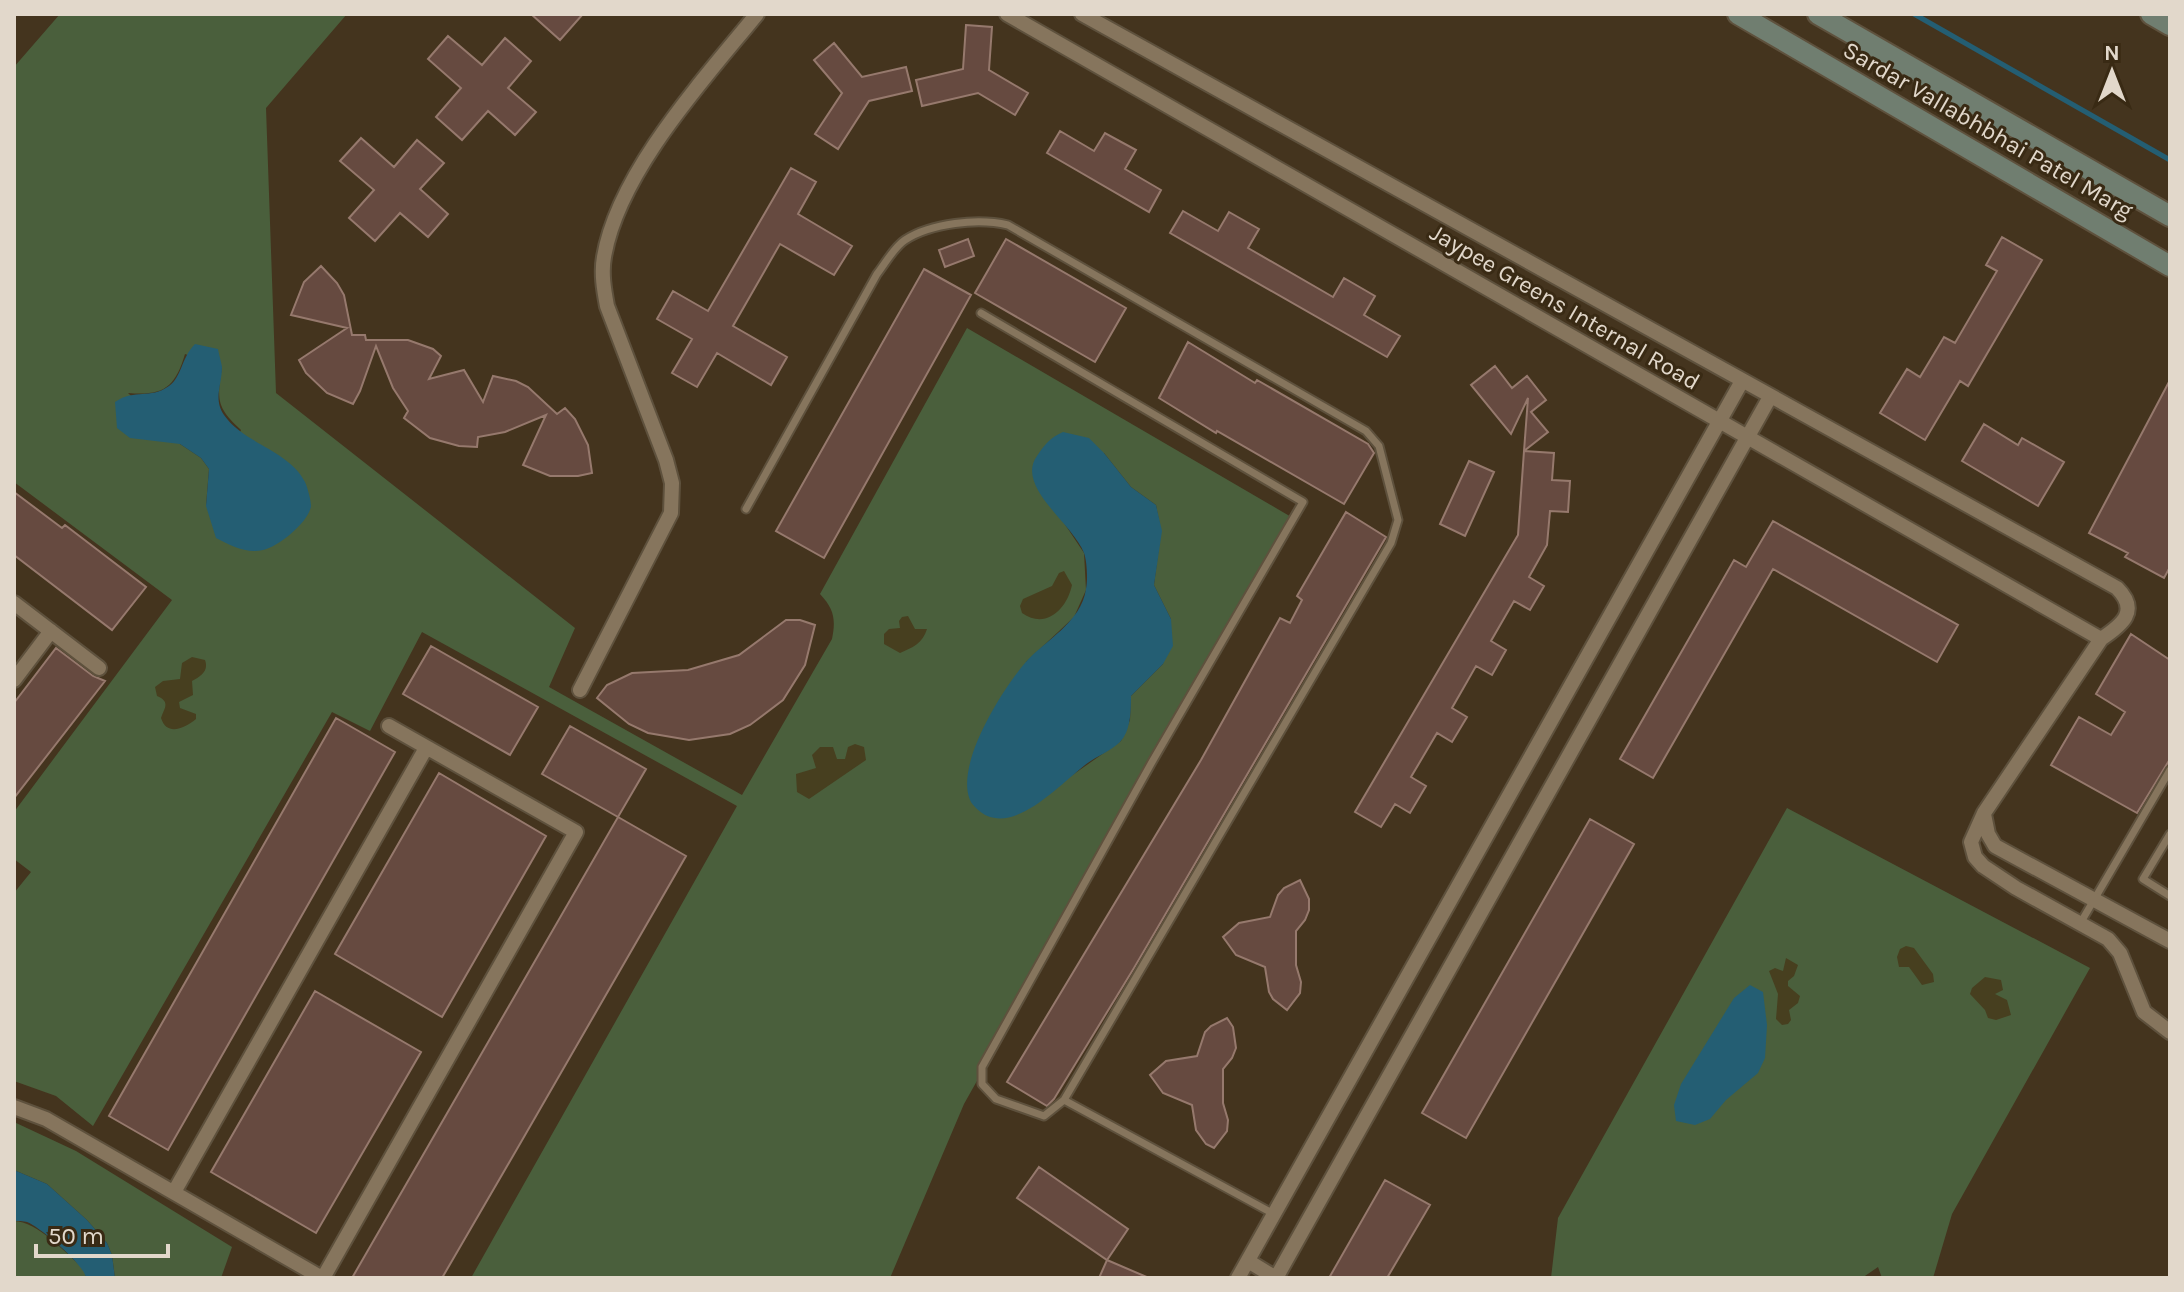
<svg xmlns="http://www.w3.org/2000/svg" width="2184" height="1292" font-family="Karla,sans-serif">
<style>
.green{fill:#4a5f3c;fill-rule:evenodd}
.sand{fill:#473f1f}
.water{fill:#245e73}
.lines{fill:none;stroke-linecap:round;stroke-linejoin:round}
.stream{stroke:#245e73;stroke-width:5}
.building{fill:#664a40;stroke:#96796d;stroke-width:2}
.lane-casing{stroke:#5e513d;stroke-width:11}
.street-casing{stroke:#5e513d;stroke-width:18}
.secondary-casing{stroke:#5e513d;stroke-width:24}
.lane{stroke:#86755d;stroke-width:7}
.street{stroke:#86755d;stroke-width:14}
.secondary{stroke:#707e70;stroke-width:20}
.labels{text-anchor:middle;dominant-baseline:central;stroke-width:6;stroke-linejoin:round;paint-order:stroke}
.street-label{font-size:24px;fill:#e2d8cb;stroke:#392a14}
</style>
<rect width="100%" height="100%" fill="#44341e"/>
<path class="green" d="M60 14H347L266 108 276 393 575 628 549 687 742 795 832 639C836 619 834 609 820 594L967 328 1293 518 964 1104 890 1278H471L737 806 422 632 370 731 332 712 93 1126 56 1096 14 1081V893L31 872 14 859V812L172 600 14 482V67ZM185 354 222 367C217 400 216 407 241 430L206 506 209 469 201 458 180 444 128 393C163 396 175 388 185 354ZM1104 453 1131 487 1156 505 1161 531 1154 585 1171 619 1163 664 1131 696 1130 720 1121 741 1064 781 1026 662 1074 617 1086 590 1084 553 1060 517Z
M1787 808 2090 968 1952 1214 1933 1278H1882L1878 1267 1862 1278H1551L1558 1218Z
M14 1122 76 1151 232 1247 221 1278H115L112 1255 107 1243 87 1220 47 1184 14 1170Z
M14 1221C37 1221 68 1255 85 1270L86 1278H14Z"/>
<path class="sand" d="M1064 571 1072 585C1067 609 1046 630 1022 613L1020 606 1023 599 1052 586 1059 573Z
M908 616 915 629H927C923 643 912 648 900 653L884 644V634L889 629 900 628 899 621 902 617Z
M192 657 205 660C209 671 201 676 192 681L193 695 179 702 180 708 196 714V719C185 728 167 737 161 718 164 708 171 702 157 696L155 687 163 681 180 679 182 663Z
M855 744 864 747 866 760 809 799 797 792 796 774 816 768 812 755 820 747H833L837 759H845L848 747Z
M1906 946 1914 948 1933 974 1934 982 1922 985 1909 967H1899L1897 957 1900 949Z
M1786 958 1798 965 1794 976 1788 981V986L1800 996 1798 1003 1789 1010 1791 1020 1788 1024 1782 1025 1776 1019 1778 994 1769 971 1775 968 1783 971Z
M1985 977 2001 980 2003 990 1995 994 2007 1000 2011 1015 1996 1020 1988 1018 1985 1010 1970 994 1972 988Z"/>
<path class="water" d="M195 344 218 349C219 355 221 361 222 367 222 385 213 399 224 415 244 444 289 450 305 482 307 486 311 500 311 506 309 522 278 547 263 550 246 554 230 545 216 538L206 506 209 469 201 458 180 444 130 438 117 428 115 402C136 388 149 400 169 386 182 377 181 358 195 344Z
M1063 432 1089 438 1104 453 1131 487 1156 505 1162 531 1154 585 1171 619 1173 646 1163 664 1131 696C1131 710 1131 731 1120 742 1111 751 1095 757 1085 765 1058 786 1010 840 977 809 974 806 971 803 970 800 955 764 1002 690 1025 663 1045 640 1081 623 1086 589 1088 580 1087 561 1084 553 1073 524 1015 486 1037 456 1045 444 1050 438 1063 432Z
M1750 985 1763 992 1767 1025 1765 1058 1758 1073 1726 1100 1710 1119 1695 1125 1676 1121 1674 1105 1681 1084 1734 998Z
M14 1170 47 1184 87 1220 107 1243 112 1255 115 1278H86C85 1265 40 1227 27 1222 24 1221 17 1221 14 1221Z"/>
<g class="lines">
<path class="stream" d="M1914 14 2170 160"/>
</g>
<path class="building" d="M531 14H583L560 40Z
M966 25 992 27 989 70 1028 93 1015 115 978 93 922 106 916 80 963 69Z
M448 36 482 65 505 38 531 61 508 88 536 112 515 135 488 111 462 140 436 117 461 88 428 59Z
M834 43 862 77 906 67 912 91 869 101 838 149 815 134 842 93 814 60Z
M1060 131 1094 151 1105 133 1136 150 1125 169 1161 190 1149 212 1047 153Z
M361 138 394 167 417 140 444 163 420 189 448 214 428 237 400 213 375 241 349 218 374 190 340 161Z
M791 168 816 182 798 214 852 246 834 275 780 244 733 326 787 357 771 385 717 353 697 387 672 373 692 339 657 319 673 291 708 311Z
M1183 211 1218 231 1229 212 1259 229 1248 248 1333 297 1344 278 1375 296 1364 315 1400 336 1387 357 1170 233Z
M2002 237 2042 260 1968 386 1960 381 1925 440 1880 413 1907 369 1920 377 1944 337 1955 343 1997 271 1986 265Z
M968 239 974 256 945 267 939 250Z
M1006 239 1126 308 1095 362 975 293Z
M321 266 337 283 344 295 352 335H365L366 340H408L433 349 441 356 429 379 464 370 483 402 493 376 516 381 528 387 557 414 565 408 575 419 588 445 592 473 578 476H550L523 465 546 415 505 432 478 437 477 447 459 446 430 438 404 418 408 411 393 388 376 346 360 391 353 404 327 393 306 373 299 360 347 328 291 315 304 282Z
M924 269 971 295 824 558 776 531Z
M1188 342 1255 383 1257 380 1368 444 1374 453 1344 504 1217 431 1216 433 1159 398Z
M1495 366 1512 388 1527 376 1546 400 1531 412 1548 432 1524 451 1528 398 1511 434 1471 385Z
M2170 380V567L2164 578 2125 557 2128 553 2089 533Z
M1984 424 2018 445 2022 438 2064 462 2038 506 1962 461Z
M1524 451 1554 453 1552 480 1570 481 1568 512 1550 511 1547 545 1529 577 1544 586 1530 610 1514 601 1491 641 1506 650 1492 675 1476 666 1452 708 1467 717 1452 742 1437 733 1411 777 1426 786 1410 813 1395 804 1381 827 1355 812 1518 535Z
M1469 461 1494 472 1465 536 1440 524Z
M14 492 62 528 65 525 146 587 112 630 14 555Z
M1346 512 1386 537 1134 968 1054 1099 1047 1106 1007 1082 1201 760 1280 618 1290 623 1302 600 1297 596Z
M1773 521 1958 625 1937 662 1773 569 1653 778 1620 759 1734 560 1746 567Z
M786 620H800L815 625 805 665 783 700 750 725 730 734 689 740 648 733 629 724 597 698 607 685 632 673 688 670 739 655Z
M2131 634 2170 660V759L2137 813 2051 765 2079 717 2111 735 2125 712 2096 694Z
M431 646 538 707 510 755 403 694Z
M56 648 93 676 105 681 14 798V703Z
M336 718 395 752 168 1150 109 1116Z
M570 726 646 769 618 817 542 774Z
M439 773 546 836 442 1017 335 954Z
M618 817 686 856 517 1149 442 1278H352Z
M1590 819 1634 844 1466 1138 1422 1113Z
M1300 880 1309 899V910L1305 920 1296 931V965L1301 982 1300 993 1287 1010 1273 999 1269 992 1265 967 1236 955 1223 937 1239 923 1270 917 1278 895 1284 888Z
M315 991 421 1052 316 1233 211 1172Z
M1227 1018 1233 1027 1236 1048 1232 1058 1223 1069V1103L1228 1120 1227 1131 1214 1148 1206 1144 1196 1130 1192 1105 1163 1093 1150 1075 1166 1061 1197 1056 1205 1032 1211 1026Z
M1039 1167 1128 1229 1107 1260 1017 1198Z
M1385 1180 1430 1205 1387 1278H1329Z
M1107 1260 1149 1278H1099Z"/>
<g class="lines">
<g class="lane-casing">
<path id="lane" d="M981 313 1303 502 1152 762 982 1067V1084L996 1099 1044 1116 1064 1100
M746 509 877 274C885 264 894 247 905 240 931 223 978 218 1008 225L1366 431 1379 446 1398 520 1391 543 1064 1100 1274 1214
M2170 834 2143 879 2170 896
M2081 922 2170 770"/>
</g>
<g class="street-casing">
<path id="street" d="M1007 14 2101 639
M1082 14 2117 588C2140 611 2122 625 2101 639L1984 813 1971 842 1975 857 1983 866 2016 888 2108 939 2120 953 2144 1012 2170 1032
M14 603 99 668
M14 680 51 631
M580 690 671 513 672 483 666 460 607 306C604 290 601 273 604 257 618 173 704 79 757 14
M1984 814 1988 834 1995 846 2170 941
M14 1107 46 1119 322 1278
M174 1192 426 748
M1248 1261 1276 1278
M323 1278 576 832 389 726
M1238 1278 1742 381
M1276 1278 1770 397"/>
</g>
<g class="secondary-casing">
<path id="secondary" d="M1738 14 2170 266
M1818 14 2170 216
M2151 14 2170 25"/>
</g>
<use href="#lane" class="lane"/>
<use href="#street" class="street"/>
<use href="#secondary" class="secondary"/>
</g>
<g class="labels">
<g class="street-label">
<text transform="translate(1988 130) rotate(30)">Sardar Vallabhbhai Patel Marg</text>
<text transform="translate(1565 307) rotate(30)">Jaypee Greens Internal Road</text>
</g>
</g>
<rect width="2184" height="1292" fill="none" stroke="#e2d8cb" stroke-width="32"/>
<g transform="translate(2112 72)" stroke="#392a14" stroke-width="6" paint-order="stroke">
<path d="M0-6L14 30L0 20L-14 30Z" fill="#e2d8cb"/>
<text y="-12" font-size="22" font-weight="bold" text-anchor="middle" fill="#e2d8cb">N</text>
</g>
<path d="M36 1244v12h132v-12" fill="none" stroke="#e2d8cb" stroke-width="4"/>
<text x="48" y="1244" font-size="24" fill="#e2d8cb" stroke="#392a14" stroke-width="6" paint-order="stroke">50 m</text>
</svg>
